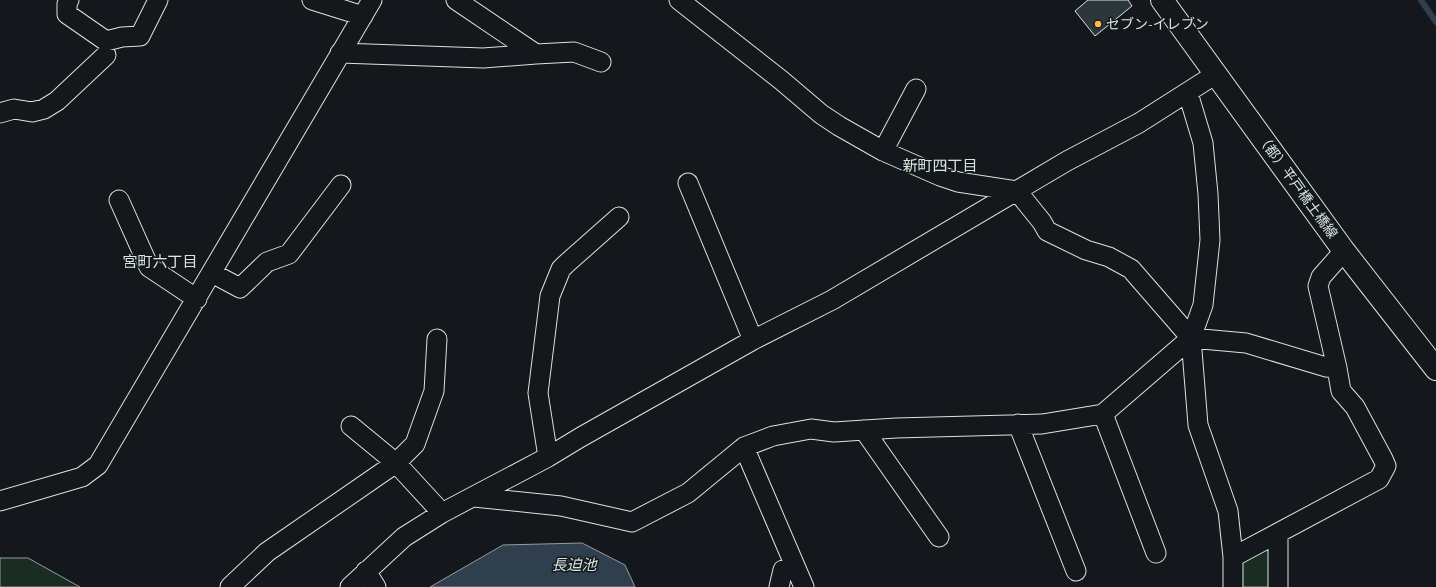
<svg xmlns="http://www.w3.org/2000/svg" width="1436" height="587" font-family="'Zilla Slab','Noto Sans JP',serif">
<style>
.green{fill:#1a2d24;stroke:#939e99}
.water{fill:#2f3f4d;stroke:#939e99}
.lines{fill:none;stroke-linecap:round;stroke-linejoin:round}
.stream{stroke:#2f3f4d;stroke-width:6}
.building{fill:#2c363c;stroke:#d8e6dc}
.minor-casing{stroke:#d8e6dc;stroke-width:21}
.tertiary-casing{stroke:#d8e6dc;stroke-width:24}
.minor{stroke:#14181c;stroke-width:19}
.tertiary{stroke:#14181c;stroke-width:22}
.poi-dot{fill:#ffb74d;stroke:#14181c;stroke-width:1.5}
.labels{text-anchor:middle;dominant-baseline:central;stroke-width:3;stroke-linejoin:round;paint-order:stroke}
.poi-label{font-size:14px;fill:#d8e6dc;stroke:#14181c;text-anchor:start}
.street-label{font-size:14px;fill:#d8e6dc;stroke:#14181c}
.neighbourhood-label{font-size:15px;fill:#d8e6dc;stroke:#14181c}
.water-label{font-size:15px;font-style:italic;fill:#d8e6dc;stroke:#14181c}
</style>
<rect width="100%" height="100%" fill="#14181c"/>
<path class="green" d="M1278 534V587H1233V557Z
M0 558H28L80 587H0Z"/>
<path class="water" d="M582 543 625 565 635 587H430L503 545Z"/>
<g class="lines">
<path class="stream" d="M1421 0 1436 22"/>
</g>
<path class="building" d="M1088 0H1128L1132 6 1095 36 1075 11Z"/>
<g class="lines">
<g class="minor-casing">
<path id="minor" d="M69 0 67 4V14L106 41 122 37 140 36 158 0
M312 0 363 16
M679 0 781 80 821 114 839 126 883 151 940 176 958 182 1017 191 1042 222 1047 231 1086 250 1109 257 1131 269 1191 338 1246 343 1326 367 1337 368 1318 286 1321 277 1344 251
M340 53 483 58 536 54 456 0
M536 54 574 52 601 62
M1188 93 1203 143 1208 194 1210 240 1203 305 1191 338 1198 425 1228 511 1233 557V587
M0 113 14 109 32 112 44 109 57 101 106 55
M883 151 916 89
M688 183 753 340
M119 200 149 267 197 299
M212 273 240 288 267 262 289 254 341 185
M1103 414 1156 553
M1018 424 1076 571
M351 426 396 463 415 444 434 391 437 339
M864 430 939 537
M744 447 804 587
M548 457 538 393 550 296 561 269 566 264 619 217
M474 497 561 506 632 522 688 493 744 447 773 436 811 429 834 432 896 428 1042 424 1103 414 1191 338
M0 501 82 477 98 465 372 0
M1233 557 1379 479 1386 466 1383 459 1355 407 1341 391 1337 368
M366 571 376 587
M230 587 267 552 396 463 442 513
M350 587 404 537 442 513 548 457 581 437 753 340 832 300 1067 161 1139 123 1216 74
M779 587 783 570 794 566
M1278 587V534"/>
</g>
<g class="tertiary-casing">
<path id="tertiary" d="M1162 0 1344 251 1436 369"/>
</g>
<use href="#minor" class="minor"/>
<use href="#tertiary" class="tertiary"/>
</g>
<circle class="poi-dot" cx="1098" cy="24" r="4"/>
<g class="labels">
<g class="poi-label">
<text x="1106" y="24">セブン-イレブン</text>
</g>
<g class="street-label">
<text transform="translate(1297 186) rotate(54)">（都）平戸橋土橋線</text>
</g>
<g class="neighbourhood-label">
<text x="940" y="166">新町四丁目</text>
<text x="160" y="262">宮町六丁目</text>
</g>
<g class="water-label">
<text x="574" y="565">長迫池</text>
</g>
</g>
</svg>
